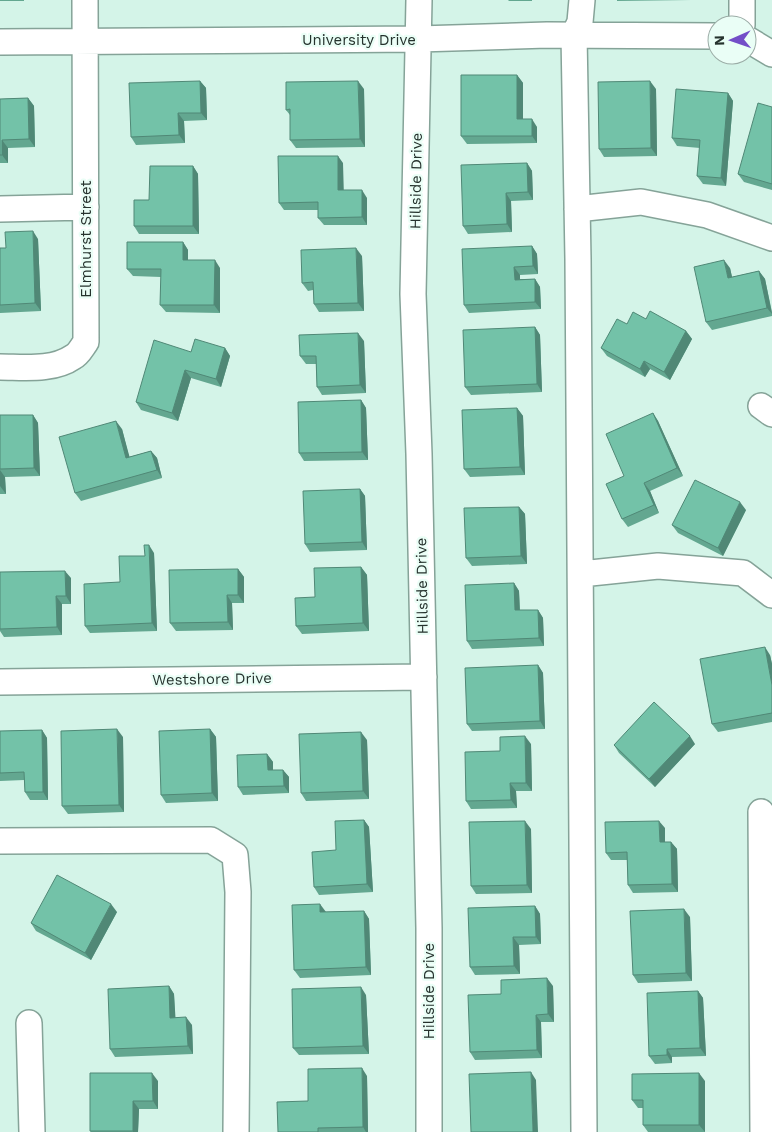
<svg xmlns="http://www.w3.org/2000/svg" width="772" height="1132" font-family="'Work Sans',sans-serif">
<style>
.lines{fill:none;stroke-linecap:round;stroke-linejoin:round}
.minor-casing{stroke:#85a398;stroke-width:28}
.minor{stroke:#fff;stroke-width:25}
.wall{fill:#63a790}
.shaded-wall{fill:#508876}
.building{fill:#73c2a8;stroke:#508876}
.labels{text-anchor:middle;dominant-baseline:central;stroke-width:4.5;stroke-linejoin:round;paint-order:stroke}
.street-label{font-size:15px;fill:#25322d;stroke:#eafef6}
</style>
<rect width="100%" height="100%" fill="#d4f4e8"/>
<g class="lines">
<g class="minor-casing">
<path id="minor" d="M419 0 413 294 419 454 429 928V1132
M582 0 580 22 574 35 578 259 584 1132
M742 0V25
M747 39 772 54
M0 42 419 39 547 35 717 36
M0 209 86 207
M577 209 641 202 707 215 772 238
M0 367C23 367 53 371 73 357 79 354 82 347 86 342L85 0
M761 406 772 414
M581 574 658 566 743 573 772 595
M0 682 424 677
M761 812 763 1132
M0 841 211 840 235 855 238 892 236 1132
M29 1023 32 1132"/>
</g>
<use href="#minor" class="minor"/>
</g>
<path class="wall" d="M0 0H24V1H0Z
M508 0H532V1H509Z
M617 0H691L617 1Z
M517 75 523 83V119L537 127V143L467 144 461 136Z
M200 81 206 88 207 120 184 121 185 143 136 145 131 137Z
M364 89 365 147 296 148 290 140V115L286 110Z
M656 89 657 156 604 157 599 149Z
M728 93 733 101 726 186 703 184 697 176 700 148 677 146 672 138Z
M28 98 34 106 35 147 8 148V163H0V99Z
M772 107V190L744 182 738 174Z
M343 163V190L367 198V225H324L318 218V210H284L279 203Z
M527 163 532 171 533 200 511 201 512 232 468 234 463 226Z
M193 166 198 174 199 234H139L134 226Z
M38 239 41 311 0 313V248H6Z
M183 242 188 250V260L220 268V313L166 312 160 305 161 277 133 276 127 269Z
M532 246 537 254 538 274 520 275V279H535L540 287 541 309 469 313 464 305Z
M362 256 364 311 319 312 314 304 313 290 308 291 302 283Z
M730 268 732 277 759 271 765 279 772 312V316L712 330 706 322Z
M646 319 686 331 692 339 670 380 650 369 645 377 607 356 601 348 627 324Z
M535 327 540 335 542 392 471 395 465 387Z
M364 341 366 393 322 395 317 387 316 364H306L300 356Z
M225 348 230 356 221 387 191 378 178 421 141 410 136 402 191 352Z
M361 400 366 408 368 460 304 461 299 453Z
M517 408 523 416 525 475 470 477 464 469Z
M653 413 658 421 683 476 650 491 659 513 628 527 622 519 624 476Z
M0 415H33L38 423 40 476 5 477 6 494H0Z
M122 429 129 457 151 451 157 458 162 478 81 501 75 493Z
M360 489 365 496 367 550 310 552 305 544Z
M519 507 525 514 527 564 472 566 466 558Z
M746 510 723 556 678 533 672 525Z
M154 553 157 631 90 633 85 626 120 582Z
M361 567 367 575 369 631 302 634 296 626 315 597Z
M238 569 244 577V603H232L233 630 176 631 170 623Z
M0 572 71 578V604H62V635L4 637 0 631Z
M514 583 519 591 520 610H538L543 618 544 646 472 649 467 641Z
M770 655 772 664V722L718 732 712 724Z
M538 665 543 673 545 729 472 731 467 724Z
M210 729 216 737 218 801 166 803 161 795Z
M42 730 47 738 48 800H30L25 792 24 780 0 781V731Z
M123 737 124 812 68 814 62 806Z
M367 740 369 799 306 801 301 793Z
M531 744 532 791H516L517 808 471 809 466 801 500 751Z
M695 744 655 787 619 753 614 745Z
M267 754 273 762V770H283L289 777V793L243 795 238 787Z
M364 820 369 827 373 892 319 895 314 887 336 850Z
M665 828V842H671L677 849 678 892 633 893 628 885 627 860H611L606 853Z
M531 829 532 893 476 894 471 886Z
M535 906 540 914 541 944 519 945 520 974 475 975 470 967Z
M364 911 369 919 371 975 300 978 294 970 326 912Z
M117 912 91 960 36 931 31 923Z
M690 917 692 981 638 983 633 975Z
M169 986 174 994 175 1018 192 1025 193 1054 115 1057 110 1049Z
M553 986 554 1022H541L542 1058 475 1060 470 1052 501 994Z
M698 991 703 998 706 1056 672 1057V1063L655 1064 649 1056Z
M366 995 369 1054 299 1055 293 1048Z
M367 1076 368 1132H278L308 1101Z
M158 1081V1109H139L138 1132H91L90 1131Z
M705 1081V1132H648L643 1125V1108H638L632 1100Z"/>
<path class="shaded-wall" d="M517 75 523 83V127L517 119Z
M200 81 206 88 207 120 201 113Z
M358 81 364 89 365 147 360 139Z
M650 81 656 89 657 156 651 148Z
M728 93 733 101 726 186 721 178Z
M28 98 34 106 35 147 29 139Z
M178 113 184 121 185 143 179 135Z
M532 119 537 127V143L532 136Z
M2 140 8 148V163L2 155Z
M338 156 343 163 344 198 338 190Z
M527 163 532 171 533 200 528 192Z
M193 166 198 174 199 234 193 226Z
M362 190 367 198V225L362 217Z
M506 193 511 201 512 232 507 224Z
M33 231 38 239 41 311 35 303Z
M183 242 188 250V268L183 260Z
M532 246 537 254 538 274 533 266Z
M356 248 362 256 364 311 358 303Z
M215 260 220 268V313L214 305Z
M724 260 730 268 734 286 728 278Z
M514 267 520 275V287L515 280Z
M759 271 765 279 772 314 767 308Z
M535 279 540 287 541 309 535 302Z
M535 327 540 335 542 392 537 384Z
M686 331 692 339 670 380 664 372Z
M358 333 364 341 366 393 360 385Z
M225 348 230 356 221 387 216 379Z
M644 361 650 369 645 377 640 369Z
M185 370 191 378 178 421 172 413Z
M361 400 366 408 368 460 362 452Z
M517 408 523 416 525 475 520 467Z
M653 413 658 421 683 476 677 468Z
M33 415 38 423 40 476 34 468Z
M116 421 122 429 132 466 126 458Z
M151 451 157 458 162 478 157 470Z
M0 470 5 477 6 494 0 486Z
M644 483 650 491 659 513 654 505Z
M360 489 365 496 367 550 362 542Z
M740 502 746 510 723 556 718 548Z
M519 507 525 514 527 564 521 556Z
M149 545 154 553 157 631 152 623Z
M361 567 367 575 369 631 363 623Z
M238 569 244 577V603L238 595Z
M65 571 71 578V604L66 596Z
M514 583 519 591 520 618 515 610Z
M227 595 232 603 233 630 228 622Z
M56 596 62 604V635L57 627Z
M538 610 543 618 544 646 539 638Z
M765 647 770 655 772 664V685Z
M538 665 543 673 545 729 540 721Z
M117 729 123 737 124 812 119 805Z
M210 729 216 737 218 801 212 793Z
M42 730 47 738 48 800 43 792Z
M361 732 367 740 369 799 363 791Z
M525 736 531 744 532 791 526 783Z
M690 736 695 744 655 787 649 779Z
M267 754 273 762V778L268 770Z
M283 770 289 777V793L284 786Z
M510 783 516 791 517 808 511 800Z
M364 820 369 827 373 892 367 884Z
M525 821 531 829 532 893 527 885Z
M659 821 665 828V850L660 842Z
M671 842 677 849 678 892 672 884Z
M111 904 117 912 91 960 85 953Z
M320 904 326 912V920L320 912Z
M535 906 540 914 541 944 536 937Z
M684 909 690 917 692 981 686 973Z
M364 911 369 919 371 975 366 967Z
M513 937 519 945 520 974 514 966Z
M547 978 553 986 554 1022 548 1014Z
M169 986 174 994 176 1026 170 1018Z
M361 987 366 995 369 1054 363 1046Z
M698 991 703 998 706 1056 700 1048Z
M536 1015 541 1022 542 1058 537 1050Z
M186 1017 192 1025 193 1054 188 1046Z
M667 1049 672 1057V1063L667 1055Z
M362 1068 367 1076 368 1132H366L363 1127Z
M531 1072 536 1080 538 1132H533Z
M152 1073 158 1081V1109L153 1101Z
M699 1073 705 1081V1132L699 1125Z
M133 1101 139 1109 138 1132H133Z"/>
<path class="building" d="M461 75H517V119H532V136H461Z
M200 81 201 113H178L179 135 131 137 129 83Z
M358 81 360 139 290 140V109L286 110V82Z
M650 81 651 148 599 149 598 82Z
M676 89 728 93 721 178 697 176 700 140 672 138Z
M28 98 29 139 2 140V155H0V99Z
M758 103 772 107V184L738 174Z
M278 156H338V190H362V217L318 218V202L279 203Z
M527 163 528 192 506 193 507 224 463 226 461 165Z
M150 166H193V226H134V200H149Z
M33 231 35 303 0 305V248H6L5 232Z
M127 242H183V260H215L214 305H160L161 269H127Z
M532 246 533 266 514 267 515 280 535 279V302L464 305 462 249Z
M356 248 358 303 314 304 313 282 302 283 301 250Z
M724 260 728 278 759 271 767 308 706 322 694 267Z
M650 311 686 331 664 372 644 361 640 369 601 348 617 319 627 324 633 312 646 319Z
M535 327 537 384 465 387 463 330Z
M358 333 360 385 317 387 316 356H300L299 335Z
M195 339 225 348 216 379 185 370 172 413 136 402 154 340 191 352Z
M361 400 362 452 299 453 298 402Z
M517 408 520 467 464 469 462 410Z
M653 413 677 468 644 483 654 505 622 519 606 484 624 476 606 434Z
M0 415H33L34 468 0 469Z
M116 421 126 458 151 451 157 470 75 493 59 437Z
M695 480 740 502 718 548 672 525Z
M360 489 362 542 305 544 303 491Z
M519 507 521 556 466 558 464 508Z
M144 545H149L152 623 85 626 84 584 120 582 119 556H145Z
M361 567 363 623 296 626 295 598 315 597 314 568Z
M238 569V595H227L228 622 170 623 169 570Z
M65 571 66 596H56L57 627 0 629V572Z
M514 583 515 610H538L539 638 467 641 465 585Z
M765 647 772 685V713L712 724 700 659Z
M538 665 540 721 467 724 465 668Z
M654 702 690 736 649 779 614 745Z
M117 729 119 805 62 806 61 731Z
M210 729 212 793 161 795 159 731Z
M42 730 43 792H25L24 772 0 773V731Z
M361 732 363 791 301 793 299 734Z
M525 736 526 783H510L511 800 466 801 465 752 500 751V737Z
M267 754 268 770H283L284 786 238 787 237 755Z
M364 820 367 884 314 887 312 852 336 850 335 821Z
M525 821 527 885 471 886 469 822Z
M659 821 660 842H671L672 884 628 885 627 852 606 853 605 822Z
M57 875 111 904 85 953 31 923Z
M320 904V912L364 911 366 967 294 970 292 905Z
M535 906 536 937H513L514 966 470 967 468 908Z
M684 909 686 973 633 975 630 911Z
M547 978 548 1014 536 1015 537 1050 470 1052 468 995 501 994V980Z
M169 986 170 1018 186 1017 188 1046 110 1049 108 989Z
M361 987 363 1046 293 1048 292 989Z
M698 991 700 1048 667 1049V1055L649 1056 647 993Z
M362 1068 363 1127 318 1128V1132H278L277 1102 308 1101V1069Z
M531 1072 533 1132H471L469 1074Z
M90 1073H152L153 1101H133V1131H90Z
M699 1073V1125H643V1100H632V1074Z"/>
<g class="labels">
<g class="street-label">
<text x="359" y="40">University Drive</text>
<text transform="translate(416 181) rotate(-89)">Hillside Drive</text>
<text transform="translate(86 239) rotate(-90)">Elmhurst Street</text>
<text transform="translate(422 586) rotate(-91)">Hillside Drive</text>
<text transform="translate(212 679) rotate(-1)">Westshore Drive</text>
<text transform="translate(429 991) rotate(-90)">Hillside Drive</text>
</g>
</g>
<g transform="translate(732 40) rotate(268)"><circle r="24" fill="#eafef6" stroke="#9baca6"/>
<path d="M0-4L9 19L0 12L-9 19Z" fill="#734ec8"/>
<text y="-8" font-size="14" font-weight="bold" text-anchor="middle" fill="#25322d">N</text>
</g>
</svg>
